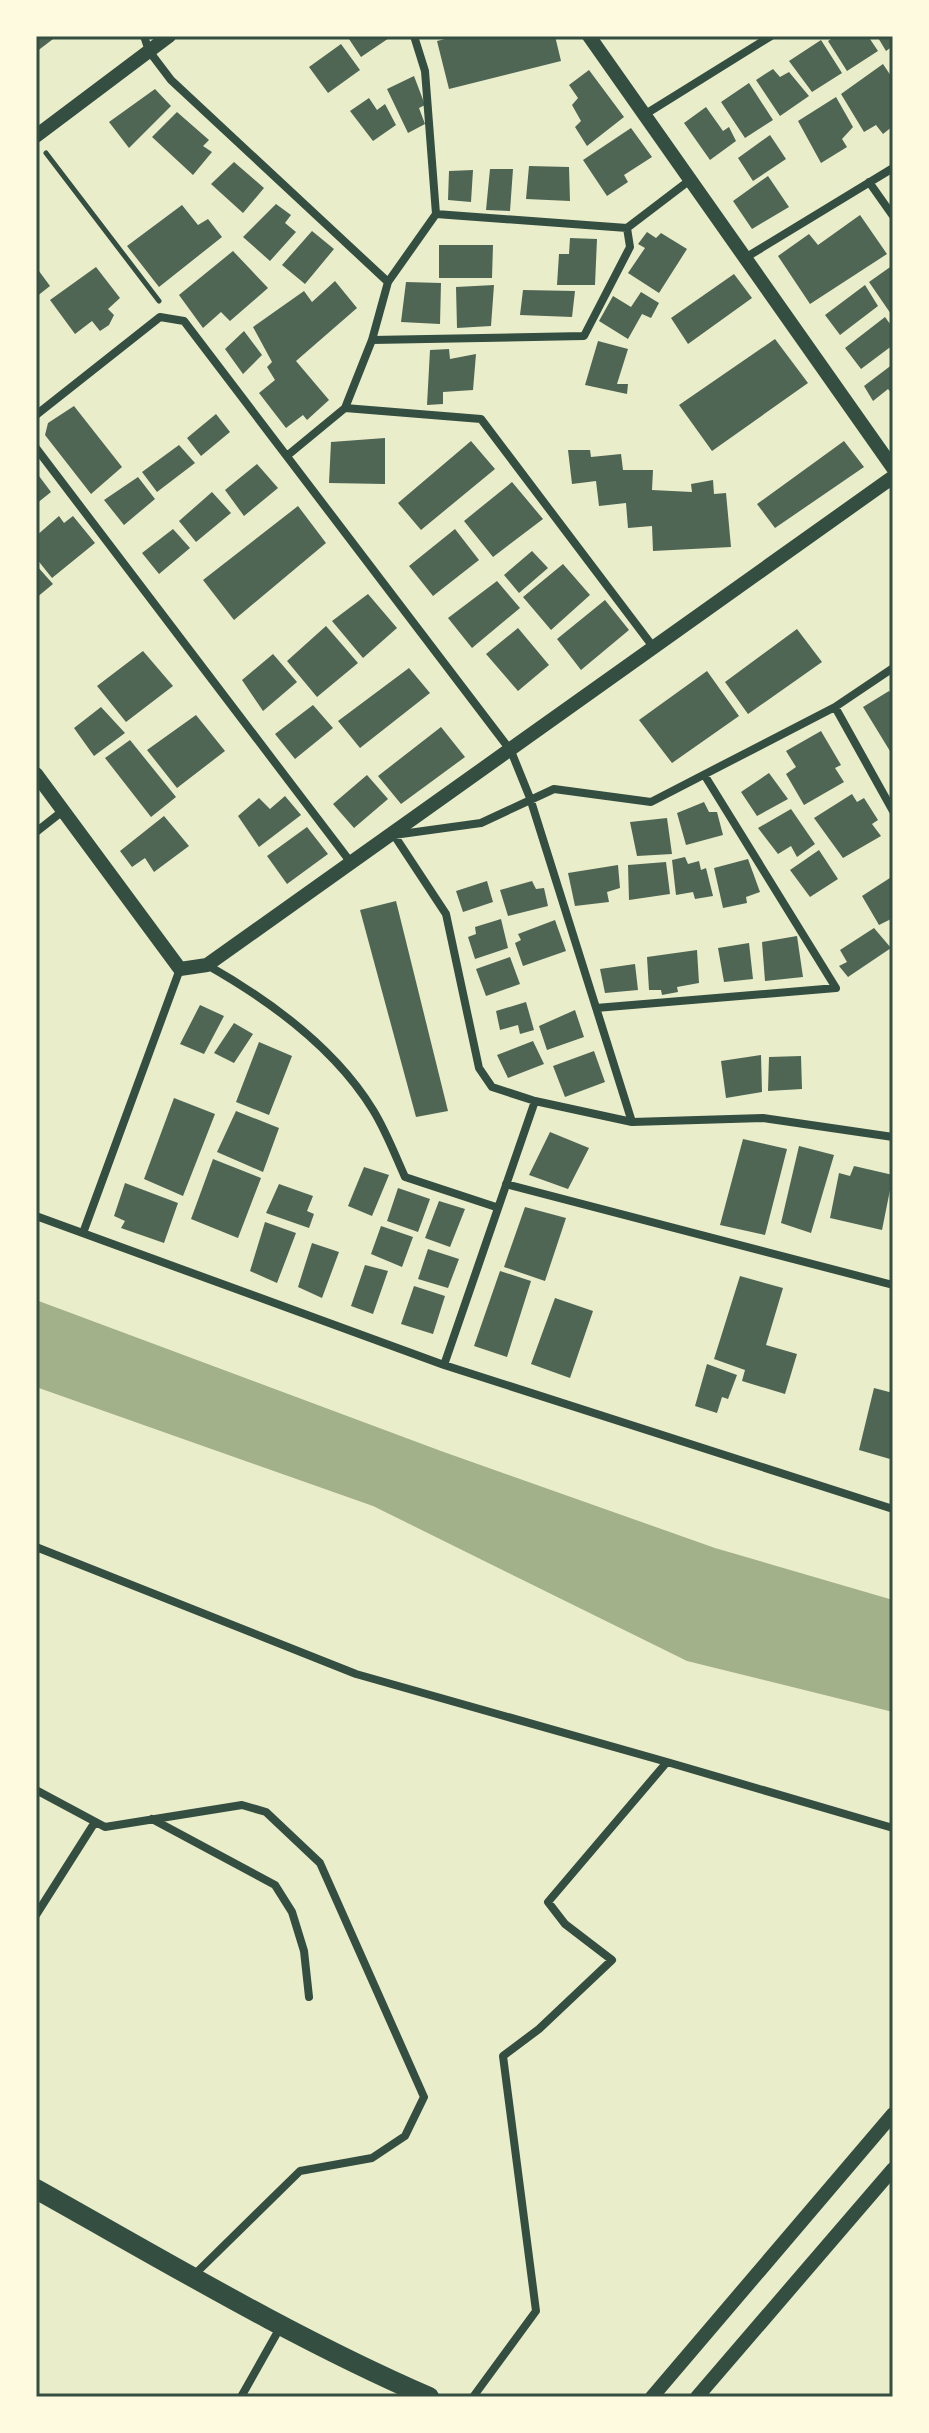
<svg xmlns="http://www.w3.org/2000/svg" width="929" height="2433" font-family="Raleway,sans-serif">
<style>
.water{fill:#a3b18a}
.building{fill:#4f6655}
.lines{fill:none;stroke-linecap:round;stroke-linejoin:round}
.path{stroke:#344e41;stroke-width:5}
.minor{stroke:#344e41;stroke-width:8}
.tertiary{stroke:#344e41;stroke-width:14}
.primary{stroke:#344e41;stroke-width:20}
.neatline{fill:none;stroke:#344e41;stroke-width:3}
</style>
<rect width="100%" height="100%" fill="#e9edc9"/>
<path class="water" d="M36 1300 441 1451 715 1548 893 1600V1712L687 1661 373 1506 36 1387Z"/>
<path class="building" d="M36 36H57L36 52Z
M347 36H392L361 57Z
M457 36H555L561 61 449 89 437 41Z
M836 36H868L878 51 847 71 828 41Z
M877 36H893V46L886 51Z
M821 40 842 73 812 92 789 61Z
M341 44 360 70 328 93 309 67Z
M883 64 893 79V126L883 134 876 125 864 132 841 94Z
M773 69 780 77 789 72 809 96 780 116 756 80Z
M589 70 624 117 587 146 575 127 581 121 572 105 578 98 569 85Z
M414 76 425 105 419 108 425 124 408 133 387 89Z
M749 83 773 120 745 138 721 102Z
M155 89 171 106 129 148 109 122Z
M836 97 853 127 842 139 847 147 821 163 798 121Z
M369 98 377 110 385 104 396 125 373 141 350 111Z
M706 107 723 131 729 127 736 141 710 160 684 123Z
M177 112 209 140 203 146 212 152 193 175 152 137Z
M631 128 652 157 624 175 628 182 607 196 583 160Z
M770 135 786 159 753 181 738 158Z
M234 162 264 188 243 213 211 184Z
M529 166 569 167 570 201 526 199Z
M490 169H513L510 211 486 210Z
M473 170 471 202 448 200 449 171Z
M768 176 789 207 752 229 733 201Z
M276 204 291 215 285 223 296 232 270 261 243 237Z
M182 205 198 225 208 219 222 237 159 287 127 246Z
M860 215 887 254 810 304 778 256 809 234 818 245Z
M312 231 334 249 305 284 282 265Z
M647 232 656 238 661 233 687 249 659 293 628 273 645 248 638 244Z
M570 238 597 239 595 285H557L559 254H569Z
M439 245H493L492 278H439Z
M233 251 268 288 230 321 221 312 203 328 179 295Z
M893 265V317L869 282Z
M36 267 50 286 36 297Z
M96 267 120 298 108 309 114 315 109 325 100 331 92 321 75 334 50 300Z
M734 274 752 298 688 344 671 318Z
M335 281 357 308 296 361 329 400 307 420 303 415 286 428 259 393 275 380 267 367 272 362 253 327 304 291 312 302Z
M406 282 441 283 440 324 401 322Z
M494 285 491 326 457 328 456 287Z
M865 285 878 306 840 335 825 315Z
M523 290 575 291 572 317 520 315Z
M641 292 659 303 651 318 642 314 628 339 599 321 613 296 631 307Z
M885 317 893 328V345L861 369 845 348Z
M244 331 262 355 243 374 225 349Z
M775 339 808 383 712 451 679 405Z
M598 341 628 349 617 384H628L627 394 585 385Z
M449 349 450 359 476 354 473 390 443 392V404L427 405 430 350Z
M893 364V395L888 389 873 401 864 386Z
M74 406 122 467 91 494 45 435 48 423Z
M216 414 230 432 201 456 187 438Z
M385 438V484L329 483 331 442Z
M471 441 495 469 421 530 398 503Z
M844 441 864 467 775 528 757 504Z
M179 445 195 463 157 492 142 472Z
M568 450H590L591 457 621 454 623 470H653L652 490 692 492 691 484 713 480 714 494 726 493 731 547 653 551 652 526 628 528 626 503 599 506 596 481 572 484Z
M257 464 278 488 244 516 225 490Z
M36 472 51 492 36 504Z
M138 477 155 499 124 525 104 500Z
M512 482 543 519 493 557 464 521Z
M212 492 231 513 196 542 179 521Z
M298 506 326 543 234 620 203 580Z
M59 516 64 523 73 516 95 543 52 578 36 558V536Z
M173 529 190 548 159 574 142 553Z
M455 529 479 560 433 596 409 566Z
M532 551 548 568 519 593 504 575Z
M563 564 590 595 551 630 523 597Z
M36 565 53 584 36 598Z
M497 581 520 608 472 648 448 618Z
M368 594 397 628 363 658 332 621Z
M605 600 629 630 581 670 557 639Z
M326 626 358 663 317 697 287 661Z
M518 628 549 665 518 691 486 654Z
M797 629 822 662 748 714 725 682Z
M143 651 173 686 126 722 97 686Z
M273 654 297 682 263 711 242 680Z
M409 668 430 693 360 748 338 721Z
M707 671 739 716 672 763 639 720Z
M889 691 893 697V756L863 707Z
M313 705 333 728 295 759 275 734Z
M101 707 125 733 94 756 74 728Z
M196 715 225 751 177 788 147 750Z
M441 727 465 757 401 804 378 776Z
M821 731 841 765 835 768 844 782 804 805 786 774 796 767 786 751Z
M130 740 176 797 151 817 105 758Z
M769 773 788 799 757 816 741 792Z
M367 775 388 799 354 828 333 804Z
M852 794 857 802 864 798 878 820 872 824 881 836 843 858 814 818Z
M285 796 301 815 259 847 238 816 259 798 270 809Z
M704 802 709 812H717L723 835 686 845 677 813Z
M791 809 815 844 797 857 791 846 778 854 758 828Z
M164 816 189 846 154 872 145 858 132 867 120 851Z
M667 818 672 854 637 856 630 822Z
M307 827 328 854 287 884 267 856Z
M819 850 838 879 810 897 790 870Z
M685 857 688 864 699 861 701 870 706 868 713 896 695 899 693 892 676 895 672 860Z
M748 859 760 892 746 897 747 903 723 908 714 868Z
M666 862 670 894 629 900 628 865Z
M618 865 620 888 607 892 609 902 575 906 568 873Z
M893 876V918L879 925 862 896Z
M487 881 493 902 463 912 456 891Z
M532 881 536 889 544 888 548 906 508 916 500 890Z
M396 901 448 1111 416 1117 360 910Z
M501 919 508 948 475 959 468 937 476 934 475 927Z
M555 920 566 951 523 966 515 943 521 940 518 934Z
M874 928 891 948 848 977 839 966 847 962 840 950Z
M797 936 803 977 765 981 762 942Z
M749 943 753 979 724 982 718 948Z
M697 950 699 983 677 987 678 992 662 995 661 990H649L647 957Z
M510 957 520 984 486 996 476 969Z
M635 964 638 990 605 993 600 969Z
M526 1002 534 1030 520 1034 518 1025 500 1030 496 1011Z
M200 1005 224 1016 204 1054 180 1044Z
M575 1010 584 1037 547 1050 539 1026Z
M234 1023 253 1034 234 1063 214 1053Z
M533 1041 544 1064 508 1078 497 1055Z
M259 1042 292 1056 269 1115 236 1102Z
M594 1051 605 1082 565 1097 553 1066Z
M761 1055 762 1092 726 1098 721 1061Z
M801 1056 802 1089 768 1091 769 1057Z
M174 1098 215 1114 183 1196 144 1179Z
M236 1111 279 1128 263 1172 217 1152Z
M550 1132 589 1148 568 1189 529 1175Z
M743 1139 787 1149 765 1235 720 1225Z
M799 1146 834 1155 811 1233 781 1223Z
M213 1159 261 1178 238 1238 191 1219Z
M854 1166 893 1175 882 1230 830 1218 839 1173 850 1176Z
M364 1167 389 1175 372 1216 348 1206Z
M125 1183 178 1203 164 1243 121 1228 125 1221 114 1216Z
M279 1184 313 1196 307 1211 314 1214 309 1228 266 1213Z
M398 1188 430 1199 418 1232 387 1221Z
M439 1201 465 1209 450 1247 425 1238Z
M525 1207 566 1218 545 1281 504 1267Z
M265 1222 296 1233 277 1283 250 1271Z
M381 1226 413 1237 402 1267 371 1254Z
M312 1243 339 1252 322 1298 298 1287Z
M428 1249 459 1259 448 1288 418 1279Z
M365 1265 388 1271 373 1314 351 1306Z
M500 1271 531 1281 507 1357 474 1346Z
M740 1276 783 1288 766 1345 797 1354 785 1394 742 1381 745 1370 714 1359Z
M414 1286 445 1296 433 1334 401 1324Z
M555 1298 593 1311 570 1378 531 1364Z
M707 1364 737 1375 728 1399 722 1397 717 1413 695 1406Z
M874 1388 893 1393 890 1459 859 1450Z"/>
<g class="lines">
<path class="path" d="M46 153 159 301"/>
<path class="minor" d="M144 36 149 51 171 80 388 282
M414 36 425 71 436 214
M644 115 771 36
M869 182 893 216
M745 258 893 168
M372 340 584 336 630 247 627 228
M345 408 481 419 654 648
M36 415 160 317 184 321 511 751 530 798 632 1122
M36 448 352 864
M288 455 345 408 372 340 388 282 436 214 627 228 690 180
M893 668 835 707 651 802 554 789 481 823 394 835 446 914 479 1068 492 1087 535 1101 632 1122 763 1118 893 1137
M835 707 893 811
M36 832 64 810
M207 965C269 1000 335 1048 373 1110 386 1131 395 1155 405 1177L496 1207
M596 1008 836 988 705 776
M506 1184 893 1285
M36 1216 444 1365 893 1509
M83 1233 180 969
M444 1365 535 1101
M36 1547 356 1674 667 1762
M36 1790 105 1827 242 1805 266 1812 320 1863 424 2097 405 2136 372 2158 300 2171 193 2276
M152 1819 275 1885 292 1912 304 1951 309 1997
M36 1915 95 1822
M241 2397 281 2326
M473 2397 536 2311 503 2056 539 2029 612 1960 565 1924 548 1902 667 1762 893 1828"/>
<path class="tertiary" d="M589 36 893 468
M36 136 169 36
M36 774 180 969 207 965 893 477
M652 2397 893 2114
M697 2397 893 2169"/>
<path class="primary" d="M36 2189C165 2261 293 2338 429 2397"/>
</g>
<rect width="929" height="2433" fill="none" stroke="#fefae0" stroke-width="76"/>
<rect x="38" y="38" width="853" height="2357" class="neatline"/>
</svg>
